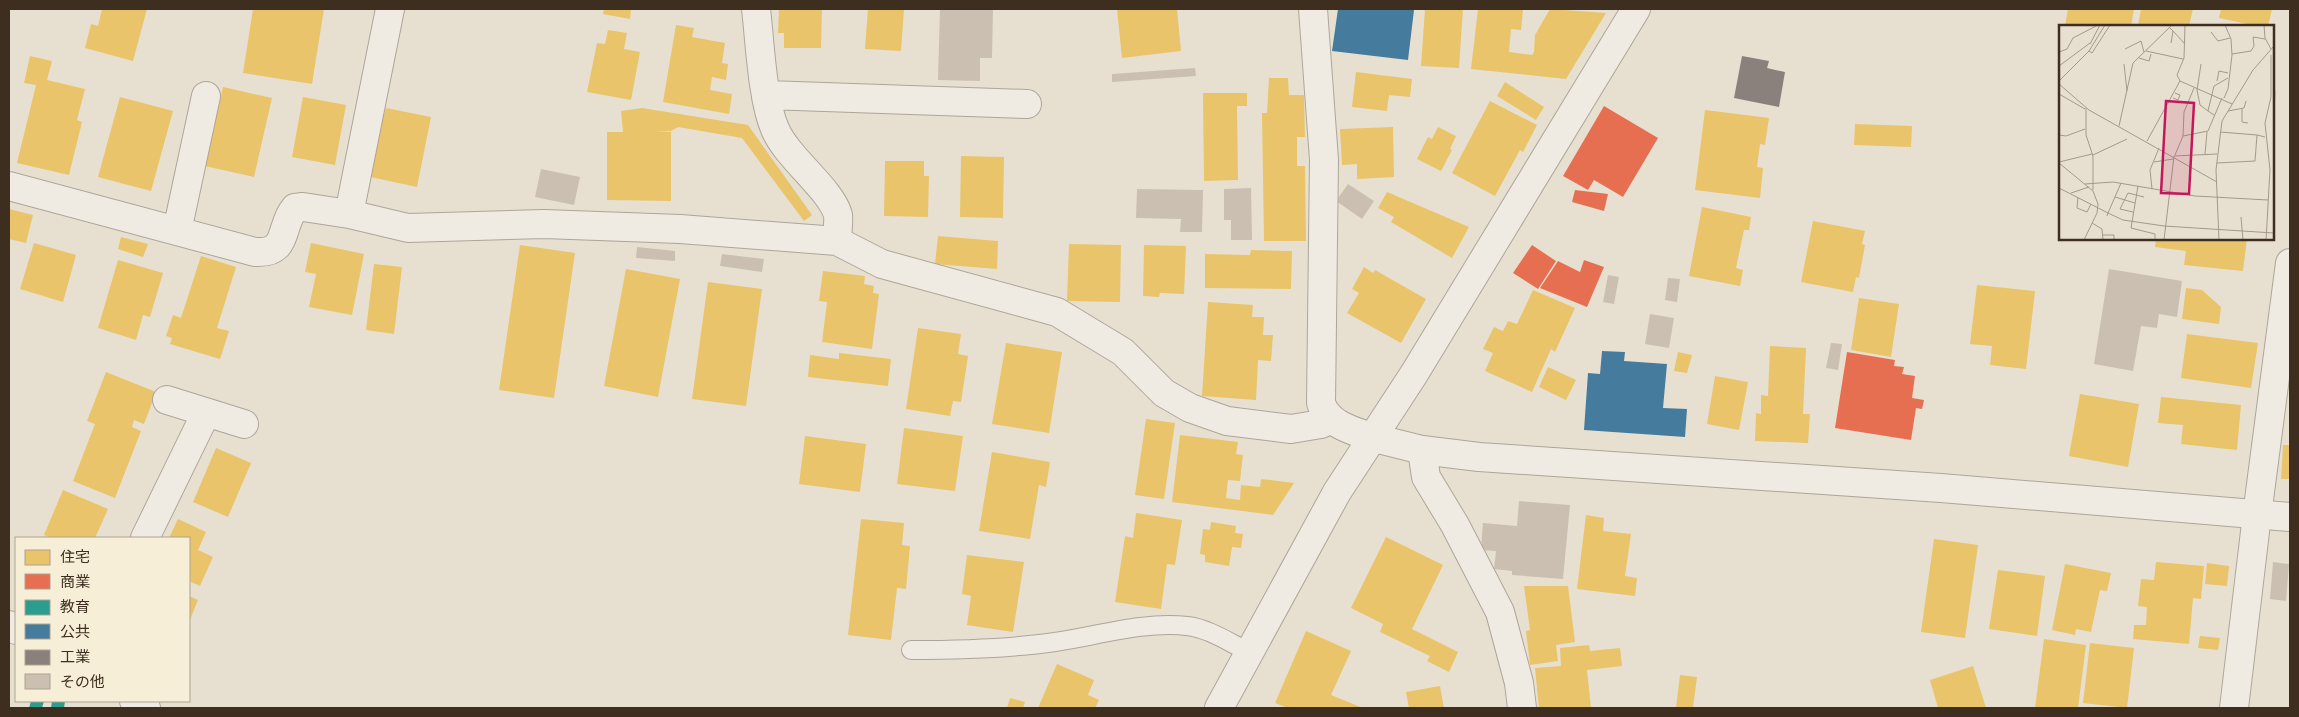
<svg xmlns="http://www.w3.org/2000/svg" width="2299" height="717" font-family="'Source Serif 4','Noto Sans JP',serif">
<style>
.homes{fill:#e9c46a}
.shops{fill:#e76f51}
.schools{fill:#2a9d8f}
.public{fill:#457b9d}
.industry{fill:#8a817c}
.building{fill:#cbbfb2}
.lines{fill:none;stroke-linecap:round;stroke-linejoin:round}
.service-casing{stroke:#ada599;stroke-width:20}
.minor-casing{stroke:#ada599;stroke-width:30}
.tertiary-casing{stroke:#ada599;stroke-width:30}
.service{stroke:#efebe3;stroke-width:18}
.minor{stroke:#efebe3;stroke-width:28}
.tertiary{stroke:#efebe3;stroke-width:28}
.inset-road{fill:none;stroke:#a3998a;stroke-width:1}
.view{fill:#c2185b;fill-opacity:0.15;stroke:#c2185b;stroke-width:2.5}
.inset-edge{fill:none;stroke:#3d2e20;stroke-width:2.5}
</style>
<rect width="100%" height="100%" fill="#e7e0d1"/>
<path class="homes" d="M102 9H147L133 61 85 48 91 24 98 26Z
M253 9H324L312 84 243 73Z
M604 9H631L630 19 603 14Z
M779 9H822L821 48H784V33H778Z
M868 9H904L901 51 865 49Z
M1117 9H1177L1181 51 1122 58Z
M1425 9H1463L1459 68 1421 66Z
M1478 9 1523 10 1521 30 1511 29 1509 52 1532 55 1534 52 1535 35 1550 9 1606 13 1566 79 1471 69Z
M2068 9H2134L2131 26H2065Z
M2141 9H2193L2189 26H2138Z
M2221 9H2272L2268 26H2257L2219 18Z
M676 25 694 28 692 37 725 43 722 63 728 64 726 80 712 77 710 90 732 94 729 114 663 102Z
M608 30 627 33 624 49 640 52 631 100 587 92 597 43 605 44Z
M30 56 52 61 47 80 85 89 77 120 82 122 69 175 17 163 36 85 24 83Z
M1356 72 1412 79 1410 97 1389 95 1387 111 1352 107Z
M1269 78H1288L1289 95H1304L1305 137H1297V166H1305L1306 241H1264L1262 113H1267Z
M1505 82 1544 107 1536 120 1497 96Z
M223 87 272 98 254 177 205 166Z
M2273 90 2276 91 2274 115H2273Z
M1203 93H1247V106H1237L1238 180 1204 181Z
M120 97 173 111 151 191 98 177Z
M303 97 346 105 335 165 292 157Z
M1490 101 1537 125 1523 152 1520 150 1495 196 1452 173Z
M386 108 431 117 417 187 366 176 379 114 384 115Z
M642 108 748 125 812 215 804 221 742 138 678 127 671 131H655L671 132V201L607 200V132H623L621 111Z
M1705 110 1769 118 1765 145 1760 144 1757 167 1763 168 1760 198 1695 190Z
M1855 124 1912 126 1911 147 1854 145Z
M1393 127 1394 177 1357 179V164L1342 165 1340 129Z
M1438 127 1456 136 1450 149 1452 150 1441 171 1417 159 1428 137 1432 139Z
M961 156 1004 157 1003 218 960 217Z
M885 161H924V176H929L928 217 884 216Z
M1387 192 1469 227 1452 258 1391 222 1394 217 1378 208Z
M1702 207 1751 217 1749 230H1744L1736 268 1743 270 1740 286 1689 276Z
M9 209 33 215 26 243 9 239Z
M1813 221 1865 231 1862 244 1865 245 1859 278 1856 277 1853 292 1801 282Z
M938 236 998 241 997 269 935 264Z
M121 237 148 244 143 257 118 249Z
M2156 239H2247L2243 271 2184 265 2186 251 2155 247Z
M34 243 76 255 63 302 20 289Z
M311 243 364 254 352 315 309 307 316 274 305 272Z
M1069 244 1121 245 1120 302 1067 301Z
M520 245 575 253 554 398 499 390Z
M1144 245 1186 246 1184 294 1160 293 1159 297 1143 296Z
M1251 250 1292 251 1291 289 1205 288V254L1250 255Z
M201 256 236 267 217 328 229 331 220 359 170 344 172 338 166 336 173 315 181 318Z
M118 260 163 273 150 317 143 315 136 340 98 328Z
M374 264 402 267 394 334 366 330Z
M1364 267 1373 273 1375 270 1426 299 1401 343 1347 313 1359 293 1352 289Z
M626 269 680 279 658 397 604 386Z
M823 271 865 276 864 284 874 286 873 293 879 294 872 349 822 342 827 302 819 301Z
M708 282 762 289 746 406 692 399Z
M1977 285 2035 291 2026 369 1990 365 1992 346 1970 344Z
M2186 288 2202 290 2221 307 2219 324 2182 319Z
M1533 290 1575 308 1555 352 1551 349 1532 392 1485 371 1493 353 1483 349 1494 327 1503 331 1508 321 1517 324Z
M1859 298 1899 304 1891 357 1851 350Z
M1208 302 1253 305 1252 317H1264L1263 335H1273L1271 361 1258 360 1256 400 1202 396Z
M918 328 961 334 958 354 968 356 961 402 953 401 950 416 906 409Z
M2187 334 2258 343 2251 388 2181 378Z
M1006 343 1062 352 1049 433 992 424Z
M1770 346 1806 348 1803 414H1810L1808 443 1755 441 1756 413 1761 414V395L1768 396Z
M1678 352 1692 355 1687 373 1674 371Z
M839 353 891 359 888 386 808 377 810 355 839 359Z
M1548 367 1576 380 1566 400 1539 387Z
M106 372 156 392 144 424 134 420 132 427 141 431 115 498 73 481 95 424 87 421Z
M1715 376 1748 382 1739 430 1707 424Z
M2080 394 2139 404 2128 467 2069 456Z
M2161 397 2241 405 2237 450 2181 444 2183 425 2158 423Z
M1146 419 1175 423 1164 499 1135 495Z
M904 428 963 436 955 491 897 484Z
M1180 435 1238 442 1236 454 1243 455 1240 481 1228 480 1226 498 1240 500 1241 485 1260 487 1261 479 1294 483 1273 515 1172 502Z
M805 436 866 444 860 492 799 484Z
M2283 445H2290V479H2281Z
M216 448 251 463 228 517 193 502Z
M992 452 1050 462 1046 487 1039 485 1030 539 979 531Z
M63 490 108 509 95 538H51L44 535Z
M1136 513 1182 520 1175 565 1167 564 1161 609 1115 602 1125 536 1133 538Z
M1586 515 1604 518 1603 531 1631 534 1625 576 1637 578 1635 596 1577 589Z
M178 519 206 532 198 550 213 557 200 586 189 581V538H169Z
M861 519 904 523 902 545 910 546 906 589 897 588 891 640 848 635Z
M1211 522 1236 526 1235 533 1243 534 1241 548 1232 547 1229 566 1205 562V555L1200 554 1203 529 1210 530Z
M1386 537 1443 565 1412 629 1458 652 1449 672 1427 661 1430 656 1380 632 1383 624 1351 608Z
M1934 539 1978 545 1965 638 1921 632Z
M967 555 1024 562 1013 632 967 625 971 596 962 594Z
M2156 562 2204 566 2201 599 2193 598 2189 644 2133 639 2134 625H2146L2147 607 2138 606 2141 579 2154 580Z
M2207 563 2229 566 2227 586 2205 584Z
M2065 564 2111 573 2107 591 2100 590 2091 632 2076 629 2075 635 2052 630Z
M1998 570 2045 576 2037 636 1989 629Z
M1524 586H1568L1575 642 1556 645 1558 661 1530 665 1526 631 1530 630Z
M189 596 198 600 189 622Z
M1306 631 1351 651 1331 695 1363 708H1288L1275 703Z
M2200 636 2220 638 2218 650 2198 648Z
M2044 639 2086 645 2078 708H2035Z
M2090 643 2134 648 2127 708 2083 703Z
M1589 645 1590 651 1620 648 1622 666 1587 670 1591 708H1539L1535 668 1561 666 1560 648Z
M1057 664 1094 680 1088 695 1099 700 1095 708H1038Z
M1973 666 1986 708H1938L1930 680Z
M1680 675 1697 677 1693 708H1676Z
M1440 686 1444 708H1409L1406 692Z
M1010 698 1025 702 1023 708H1007Z"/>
<path class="shops" d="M1604 106 1658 138 1623 197 1594 180 1588 190 1563 176Z
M1575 190 1608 194 1604 211 1572 202Z
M1532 245 1556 261 1538 289 1513 273Z
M1584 260 1604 267 1587 307 1540 288 1558 261 1580 272Z
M1847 352 1895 360 1894 366 1904 367 1902 374 1915 376 1912 398 1924 400 1922 409 1916 408 1911 440 1835 428Z"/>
<path class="schools" d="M31 701H44L42 708H29Z
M52 701H65L64 708H51Z"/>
<path class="public" d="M1338 9 1414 10 1408 60 1332 51Z
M1602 351 1625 352 1624 361 1667 364 1663 408 1687 409 1685 437 1584 430 1588 373 1600 374Z"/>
<path class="industry" d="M1742 56 1769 61 1767 68 1785 72 1779 107 1734 98Z"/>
<path class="building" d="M940 9H993L992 58H980V81L938 80Z
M1195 68 1196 76 1112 82V74Z
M541 169 580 177 574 205 535 197Z
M1348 184 1374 201 1362 219 1336 201Z
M1251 188 1252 240H1231V220H1224V189Z
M1137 189 1203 190 1202 232H1180L1181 219 1136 218Z
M637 247 675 251V261L636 258Z
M722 254 764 259 762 272 720 266Z
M2109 269 2182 281 2177 317 2159 314 2157 328 2141 326 2133 371 2094 364Z
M1608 275 1619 277 1614 304 1603 302Z
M1668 278 1680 279 1677 302 1665 300Z
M1650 314 1674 318 1669 348 1645 344Z
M1831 343 1842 344 1838 370 1826 368Z
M1519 501 1570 505 1563 579 1512 575V571L1494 569 1496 551 1481 550 1483 523 1517 526Z
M2273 562 2289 564 2286 601 2270 599Z"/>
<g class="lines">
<g class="service-casing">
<path id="service" d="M911 650C959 650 1007 649 1055 642 1097 636 1144 621 1187 626 1208 628 1230 643 1249 652"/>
</g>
<g class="minor-casing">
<path id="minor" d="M756 9C760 42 762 99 775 129 787 158 831 189 838 215 839 222 837 233 837 241
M1313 9 1324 160 1321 403C1328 425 1354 431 1374 438
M767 95 1027 104
M9 186 255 252C290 254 279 226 295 208L303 207 349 214 408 228 544 224 680 229 837 241 882 264 1057 312 1123 352 1164 393 1190 408 1227 421 1291 429 1321 424 1331 419
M349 214 390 9
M177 231 206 96
M167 400 244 424
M1422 450 1426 477 1455 525 1500 612 1519 683 1522 708
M145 538 206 413
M9 625 16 630
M134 701 146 708
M2234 708 2257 515 2290 263"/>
</g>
<g class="tertiary-casing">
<path id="tertiary" d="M1374 438 1422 450 1479 457 1941 488 2290 517
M1219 708 1337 492 1414 374 1636 9"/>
</g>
<use href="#service" class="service"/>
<use href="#minor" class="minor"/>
<use href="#tertiary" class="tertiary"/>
</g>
<g transform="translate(2059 25)">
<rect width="215" height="215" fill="#e7e0d1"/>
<path class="inset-road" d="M205 0 206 13 212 24M110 2 114 6 112 18M114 6 126 19M152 7 159 16 171 13M31 19 41 0M66 24 82 16 85 27M30 26 33 28 51 0M87 26 124 34M0 27 8 24 14 13 39 0M173 29 192 26 195 21 194 12 206 14M80 33 90 36 92 29M65 39 68 66M142 39 138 65 141 80 149 86M0 41 31 18M0 56 30 26 46 0M121 56 173 79M158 56 160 46 169 48M0 59 30 85 158 157M0 69 26 84M114 73 119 75 121 70 116 68M165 73 169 64 173 30 172 14 166 0M27 83V110L34 131V165M183 84V97L189 98M169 86 185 83 187 76M155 90 149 86 155 61 169 53M60 101 74 38 113 0M161 107 198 110M0 110 7 111 26 104M124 111 149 106 163 73M88 116 121 56 118 50 125 33 126 0M146 129 148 107M34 130 68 114M116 130 124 111 125 87 135 63M0 137 33 129M95 137 114 134M0 138 34 166 39 179 38 188 25 215M158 138 196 136 198 110 206 112M26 159 54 157 136 171 209 175M79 161 72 203 96 209V215M0 163 49 188 62 158M93 164 91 145 100 123M12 168 30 162M19 172 18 183 28 187 32 179M56 172 76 178M74 187 61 184 69 168 85 172M48 191 49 188 64 195 105 201 215 208M182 192 184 215M33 198 43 204 44 215M44 210H55V215M105 215 115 131 158 129M160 215 157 145 163 96 194 45 215 21M207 215 211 145 206 98 212 72V30"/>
<path class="view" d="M107 76 135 78 130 169 102 168Z"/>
<rect width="215" height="215" class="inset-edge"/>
</g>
<rect width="2299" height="717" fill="none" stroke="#3d2e20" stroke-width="20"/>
<rect x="15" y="537" width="175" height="165" fill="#f7eed8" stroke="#ada18e"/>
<rect x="25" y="550" width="25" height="15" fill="#e9c46a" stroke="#ada18e"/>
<text x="60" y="562" font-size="15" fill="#3d2e20">住宅</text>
<rect x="25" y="574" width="25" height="15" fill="#e76f51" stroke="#ada18e"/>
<text x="60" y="587" font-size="15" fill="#3d2e20">商業</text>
<rect x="25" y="600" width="25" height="15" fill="#2a9d8f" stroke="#ada18e"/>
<text x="60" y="612" font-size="15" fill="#3d2e20">教育</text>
<rect x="25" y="624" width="25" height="15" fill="#457b9d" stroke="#ada18e"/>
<text x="60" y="637" font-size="15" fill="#3d2e20">公共</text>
<rect x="25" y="650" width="25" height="15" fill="#8a817c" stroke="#ada18e"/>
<text x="60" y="662" font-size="15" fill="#3d2e20">工業</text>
<rect x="25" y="674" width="25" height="15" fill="#cbbfb2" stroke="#ada18e"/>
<text x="60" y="687" font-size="15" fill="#3d2e20">その他</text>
</svg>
